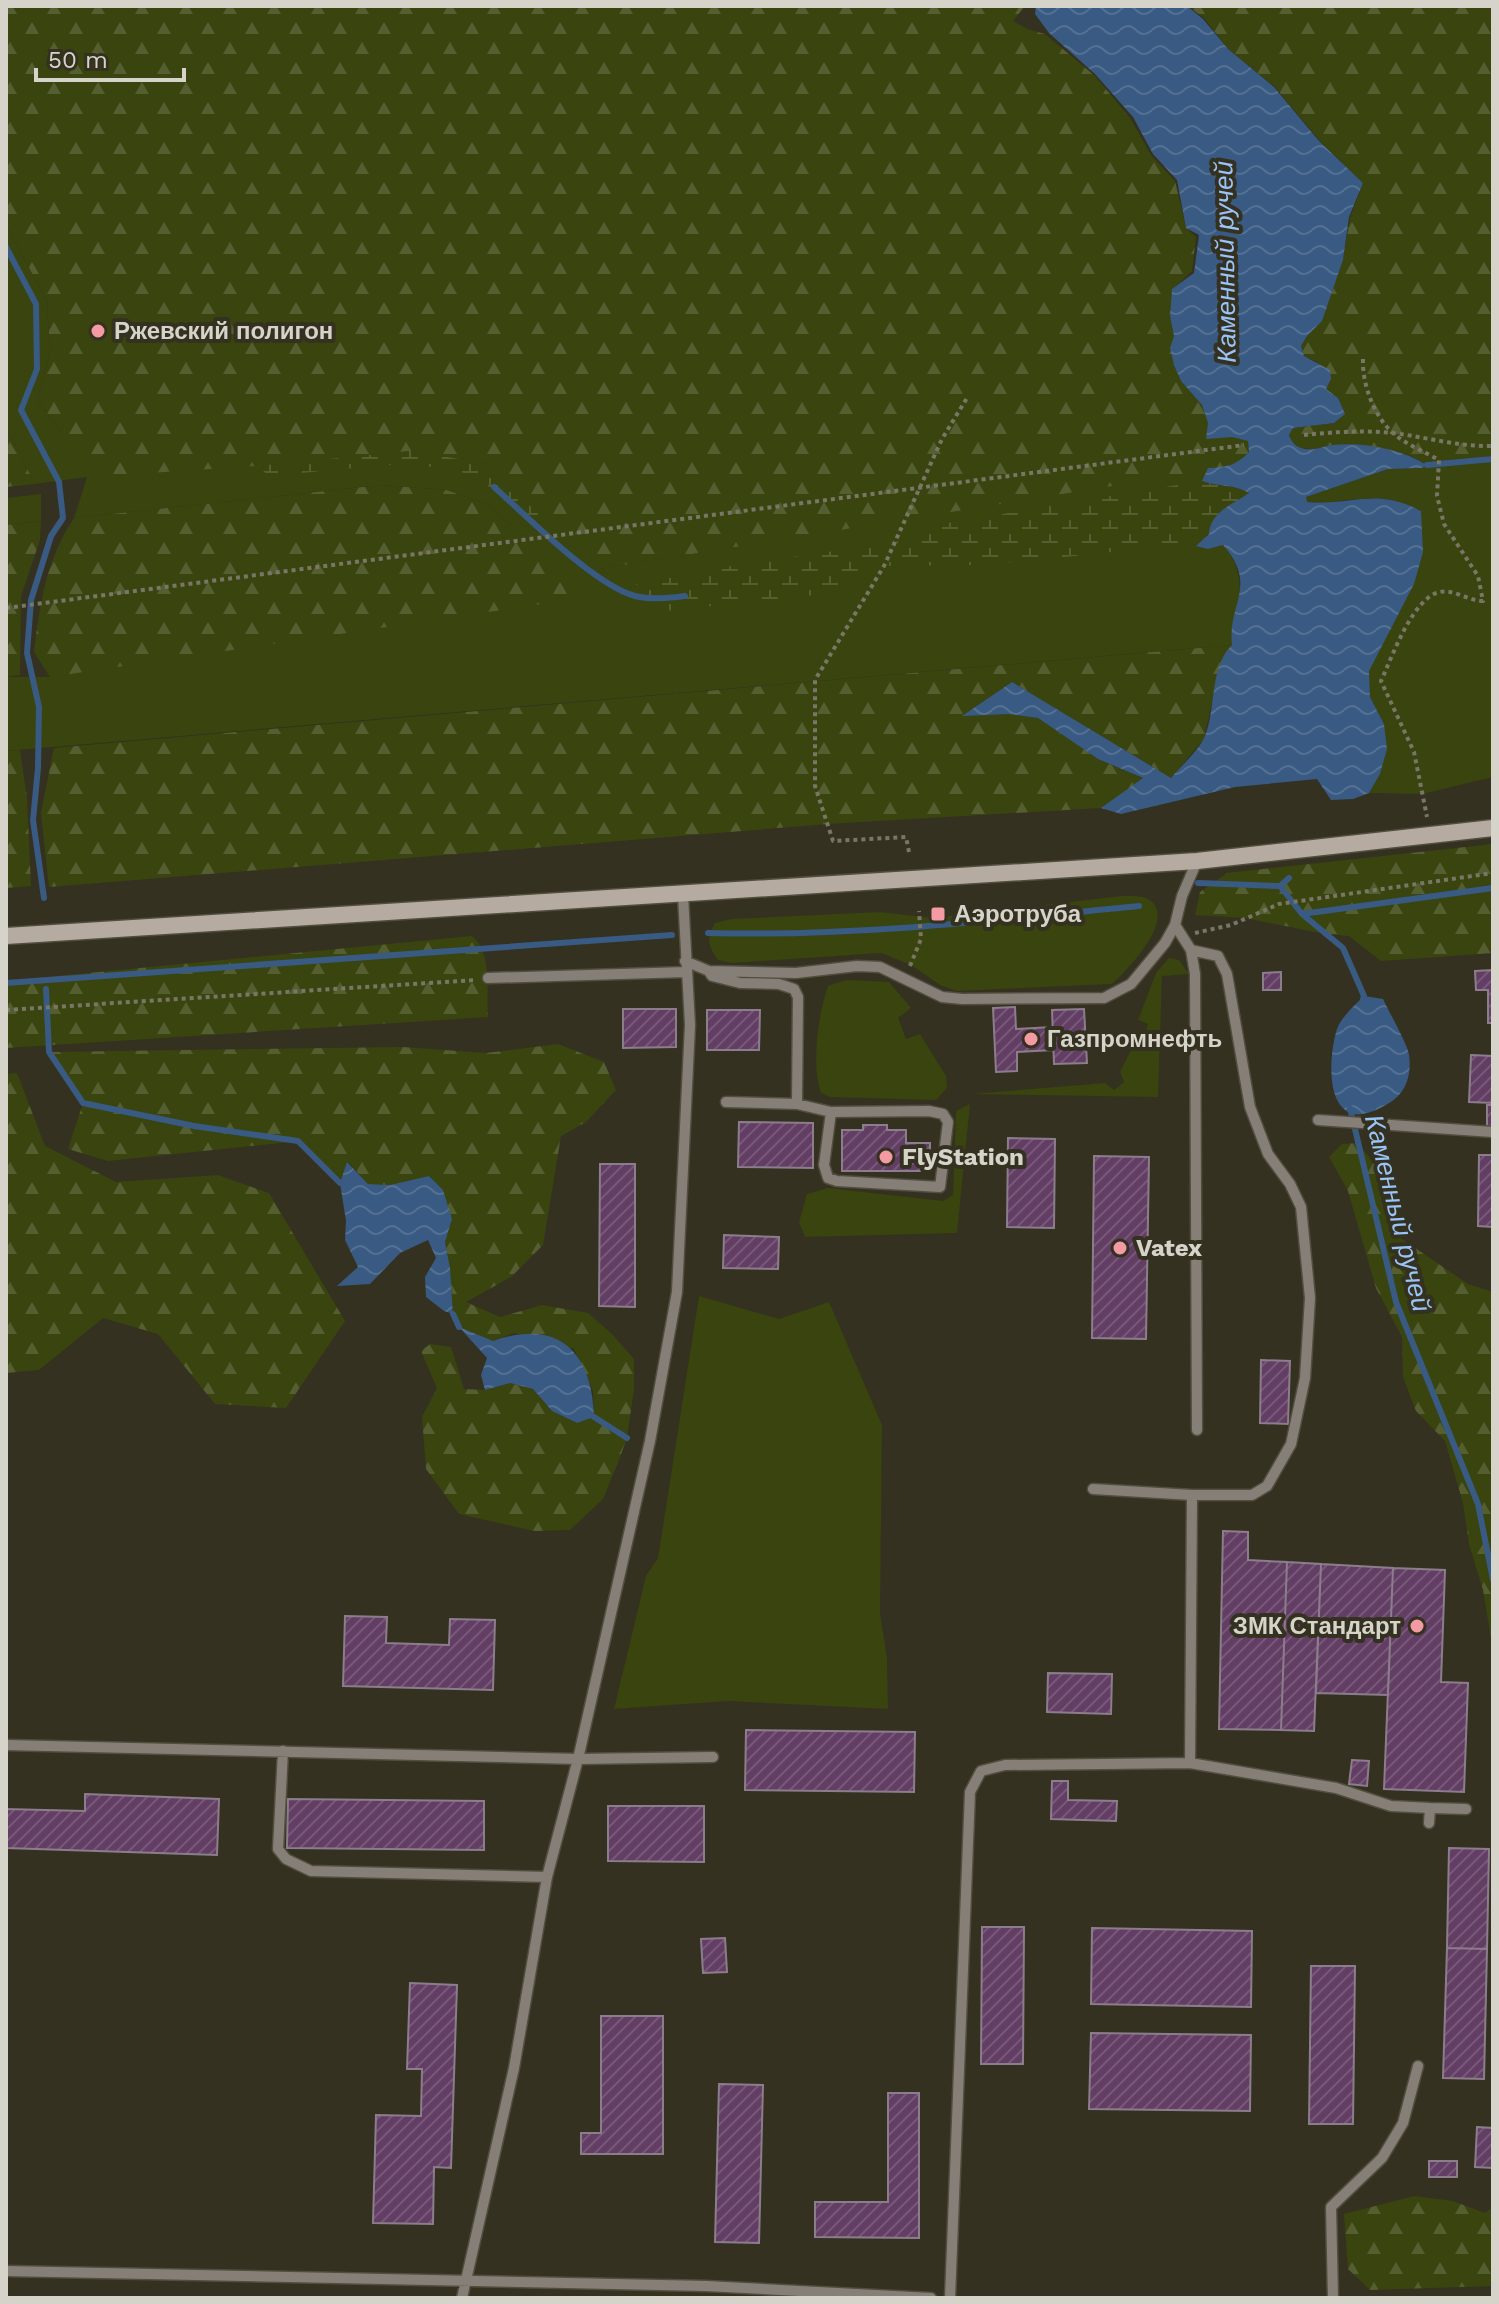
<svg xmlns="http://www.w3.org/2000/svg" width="1499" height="2304" font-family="'Work Sans',sans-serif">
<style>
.grass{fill:#39440e}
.forest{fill:url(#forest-firs)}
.wetland{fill:url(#wetland-marsh)}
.water{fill:url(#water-waves)}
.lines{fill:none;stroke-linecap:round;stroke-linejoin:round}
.stream{stroke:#385a83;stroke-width:6}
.building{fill:url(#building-hatch);stroke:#8c7d8c;stroke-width:2}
.service-casing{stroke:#514e3f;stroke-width:13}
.secondary-casing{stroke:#514e3f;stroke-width:19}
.path{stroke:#797668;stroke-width:4;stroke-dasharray:4 4;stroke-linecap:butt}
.service{stroke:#867f78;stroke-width:10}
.secondary{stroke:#b6aba0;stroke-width:16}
.poi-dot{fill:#f49aa2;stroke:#343120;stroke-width:3}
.labels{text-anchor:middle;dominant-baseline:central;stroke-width:8;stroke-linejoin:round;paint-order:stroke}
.poi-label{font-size:24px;font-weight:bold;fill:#d6d4ca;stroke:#343120;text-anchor:start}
.water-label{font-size:26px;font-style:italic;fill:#9ac4f8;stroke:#343120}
</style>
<defs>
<pattern id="forest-firs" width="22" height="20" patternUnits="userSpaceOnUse" patternTransform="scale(2)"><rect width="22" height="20" fill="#39440e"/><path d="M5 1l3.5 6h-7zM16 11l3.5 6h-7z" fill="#555e30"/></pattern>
<pattern id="wetland-marsh" width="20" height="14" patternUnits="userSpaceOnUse" patternTransform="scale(2)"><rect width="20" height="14" fill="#39440e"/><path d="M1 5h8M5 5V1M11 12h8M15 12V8" fill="none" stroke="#555e30"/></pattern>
<pattern id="water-waves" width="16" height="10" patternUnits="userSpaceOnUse" patternTransform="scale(2)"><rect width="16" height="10" fill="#385a83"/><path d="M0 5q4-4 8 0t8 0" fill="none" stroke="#547193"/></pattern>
<pattern id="building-hatch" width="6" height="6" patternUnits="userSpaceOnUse" patternTransform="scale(2)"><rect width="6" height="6" fill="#623d64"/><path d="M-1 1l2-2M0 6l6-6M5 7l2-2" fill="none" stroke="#785879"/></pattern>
</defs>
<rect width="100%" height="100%" fill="#343120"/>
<path class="grass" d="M6 225 47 301 50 353 37 400 62 433 411 451 489 464 599 569 1208 468 1203 481 1208 549 1223 545C1250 576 1238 607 1232 645L6 751V677H50L534 544 485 503 446 490 381 485 74 518 87 477 35 484 6 427Z
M1493 456V777L1422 794 1369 793 1380 774 1384 724 1370 697 1368 671 1414 584 1421 511C1374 487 1354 505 1306 502V497L1388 469 1421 468 1427 465 1423 462Z
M41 494V521L6 525V498Z
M1122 896C1130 896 1141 895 1148 899 1179 917 1127 971 1112 984L957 991 940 985 911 965 881 953 731 963 718 960C708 947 706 937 715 923L731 919 880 912 933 918Z
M1169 958 1179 960 1189 974 1162 976 1158 1097 971 1094 1105 1083 1114 1090 1124 1082 1120 1072 1132 1048 1140 1049 1148 1024 1138 1020 1156 973Z
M846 980 889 982 911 1008 898 1018 906 1039 920 1034 946 1076 947 1088 936 1100 830 1097 821 1093C811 1065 818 1014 828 986Z
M970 1104 957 1233 805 1237 799 1222 807 1194 828 1188 943 1201 953 1195 956 1111Z
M699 1296 779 1319 829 1302 882 1425 880 1613 887 1658 888 1709 728 1701 614 1709 646 1576 658 1558Z"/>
<path class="forest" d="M6 6H1025L1013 21 1027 29 1045 34 1095 76 1130 118 1151 155 1175 181 1186 228 1196 237 1192 271 1172 290 1170 316 1174 336 1170 348 1181 381 1202 405 1208 423 1233 437 1248 441 1249 452 1239 462 1223 468 599 569 543 519 489 464 410 451 257 466 88 477 62 433 37 400 50 353 47 301 6 225Z
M1188 6H1493V456L1423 462 1405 454 1334 445 1311 449 1300 448 1290 440 1289 435 1293 428 1334 423 1317 362 1304 356 1301 346 1307 336 1322 321 1343 260 1350 218 1363 183 1320 141 1274 86 1228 49 1204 18Z
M6 427 35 484 6 487Z
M381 485 446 490 485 503 534 544 582 598 50 677 34 652C40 603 46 560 74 518Z
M41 521 40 540 21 596 20 675 6 677V525Z
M1232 645 1219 669 1204 739 1171 778 1012 682 964 715 1009 714 1038 718 1098 759 1144 779 1101 808 828 824 49 887 41 813 54 748Z
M20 750 27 798 31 886 6 888V751Z
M1493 844V953L1381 961 1349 936 1325 934 1245 918 1195 915 1200 892 1227 873Z
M472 936C493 954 486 990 488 1017L6 1048V981Z
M558 1044 604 1062 616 1090 586 1122 561 1136 543 1245 511 1277 466 1302 500 1317 542 1305 588 1313 612 1334 634 1359V1389L627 1438 619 1460 603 1499 570 1530 534 1531 459 1514 426 1469 422 1417 437 1388 421 1351 430 1344 451 1347 464 1389 485 1390 510 1383 533 1389 552 1411 576 1423 594 1417 593 1391 574 1349 514 1333 493 1341 459 1327 453 1314 450 1268 445 1242 452 1218 430 1176 390 1185 368 1184 348 1162 340 1183 298 1141 108 1161 68 1149 83 1103 49 1052 403 1047 486 1053Z
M17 1073 45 1146 116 1182 218 1175 269 1193 345 1321 286 1408 215 1404 158 1334 103 1318 39 1370 6 1373V1074Z
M1357 1143 1380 1170 1399 1237 1468 1284 1493 1292V1650L1483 1590 1469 1544 1463 1503 1445 1441 1416 1411 1403 1377 1402 1337 1376 1288 1348 1191 1329 1157 1342 1144Z
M1414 2196 1453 2201 1485 2213 1493 2207V2286L1370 2290 1348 2269 1344 2214Z"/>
<path class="wetland" d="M411 451 489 464 543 519 538 527H534L476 475 409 463 269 476 257 466Z
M1202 481C1218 487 1234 485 1250 492L1199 543 986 565 884 566 843 592 646 613 619 588 737 565 896 542 930 526Z"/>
<path class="water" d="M1036 6H1187L1203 19 1228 49 1274 87 1319 141 1363 183 1349 217 1343 260 1322 321 1307 336 1301 346 1304 356 1330 370 1331 379 1326 389 1338 398 1345 414 1334 423 1293 428 1289 435C1291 441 1295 446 1301 448 1312 452 1323 446 1333 445 1364 442 1401 449 1427 465L1422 468 1388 469 1306 497 1307 502C1354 506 1374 487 1421 511L1423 552 1414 584 1369 671 1370 697 1384 724 1387 749 1380 774 1369 793 1353 799 1331 800 1317 779 1235 787 1121 814 1101 808 1143 778 1098 759 1038 718 1009 714 962 716 1012 682 1171 778C1181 766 1196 753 1203 740 1217 714 1208 668 1232 645 1227 604 1259 586 1223 545L1208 549 1196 546 1209 534C1210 512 1233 504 1249 493 1235 484 1218 487 1202 481L1208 468C1225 468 1237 465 1249 452L1248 441 1232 437 1206 439 1208 423 1202 405 1181 381 1174 365 1170 348 1174 336 1170 316 1172 289 1194 273 1199 235 1186 228 1177 180 1153 154 1133 117 1095 74 1049 33 1035 14Z
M1364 996 1383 999C1389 1012 1408 1045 1409 1055 1411 1068 1409 1084 1399 1095 1390 1105 1363 1119 1350 1113 1325 1102 1330 1051 1337 1029 1342 1016 1355 1005 1364 996Z
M347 1162 368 1184 390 1185 429 1176 443 1190 452 1219 445 1242 450 1268 453 1314 444 1311 426 1297 425 1277 436 1258 428 1240 400 1253 370 1284 337 1286 358 1267 345 1240 346 1221 340 1183Z
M459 1327 493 1341C558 1318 592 1351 594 1417L577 1423 552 1411 533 1389 510 1383 485 1390 481 1375 487 1358Z"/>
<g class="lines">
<path class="stream" d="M6 247 36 304 37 369 21 410 59 482 63 518 51 536 31 600 27 653 39 707 38 768 33 820 44 898
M1427 465 1493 459
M494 487C527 516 594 585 635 596 651 600 669 598 685 596
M1289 878 1280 886 1302 914 1343 948 1364 996 1362 1003
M1198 883 1280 886
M1302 914 1493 888
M708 933C852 937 996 920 1139 906
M6 983 672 935
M46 989 49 1052 83 1103 194 1126 298 1141 340 1183
M1350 1108 1396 1302 1478 1504 1493 1580
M453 1314 459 1327
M594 1417 627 1438"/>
</g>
<path class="building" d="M1493 970V1023H1488V990H1476L1475 971Z
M1281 972V990H1263V973Z
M1015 1007 1016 1029 1052 1027 1053 1050 1017 1052V1071L996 1072 993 1008Z
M623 1009H676V1047L623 1048Z
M1084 1009 1087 1063 1054 1064 1052 1010Z
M707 1010H760L759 1050H707Z
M1471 1055 1493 1056V1103L1469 1102Z
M1487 1105H1493V1128H1487Z
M739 1122 813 1123V1168L738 1167Z
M863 1125H887V1130H906V1143H930V1171H842V1130H863Z
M1008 1138 1055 1139 1054 1228 1007 1227Z
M1479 1155H1493V1227L1478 1226Z
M1094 1156 1149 1157 1146 1339 1092 1338Z
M600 1164H635V1307L599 1306Z
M724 1235 779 1237 778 1269 723 1268Z
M1261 1360 1290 1361 1288 1424 1260 1423Z
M1223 1531 1248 1532V1560L1287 1562 1281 1730 1219 1729Z
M1287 1562 1321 1564 1314 1731 1281 1730Z
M1321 1564 1393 1568 1388 1695 1316 1693Z
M1393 1568 1445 1570 1441 1682 1468 1683 1464 1792 1384 1789Z
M345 1616 387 1617 386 1643 449 1645 450 1619 495 1620 493 1690 343 1686Z
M1048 1673 1112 1674 1111 1714 1047 1712Z
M746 1730 915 1732 914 1792 745 1790Z
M1352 1760 1369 1761 1367 1786 1349 1784Z
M1052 1781H1068V1800L1117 1801 1116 1821 1051 1819Z
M85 1794 219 1799 217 1855 6 1848V1809L85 1811Z
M288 1799 484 1801V1850L287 1848Z
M608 1806H704V1862L608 1861Z
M1449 1848 1489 1849 1487 1949 1447 1948Z
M982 1927H1024L1023 2064H981Z
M1092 1928 1252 1931 1251 2007 1091 2004Z
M725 1938 727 1972 703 1973 701 1939Z
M1447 1948 1487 1949 1484 2079 1443 2078Z
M1311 1966H1355L1353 2124H1309Z
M410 1983 457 1985 451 2168 434 2167 433 2224 373 2223 376 2115 421 2116 422 2069H407Z
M601 2016H663V2154H581V2133H601Z
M1091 2033 1251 2035 1250 2111 1089 2109Z
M719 2084 763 2085 759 2243 715 2242Z
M888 2093H919V2238L815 2237V2202H888Z
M1477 2127 1493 2128V2168L1475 2167Z
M1429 2161H1457V2177H1429Z"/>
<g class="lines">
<g class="service-casing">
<path id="service" d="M1191 950 1195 974 1197 1430
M685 961 709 971 796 973 857 966 880 967 942 997 962 999 1104 998 1131 984 1165 943 1175 925
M710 973 712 976 740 983 779 984 794 989 798 997 797 1104
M488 978 686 972
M726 1102 797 1104 831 1112 929 1111 943 1114 948 1122 940 1187 837 1181 828 1178 824 1165 831 1112
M1318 1120 1493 1132
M1093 1489 1192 1495
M6 1745 578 1759 713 1757
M283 1751 278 1849 286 1859 311 1871 547 1877
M1190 1763 1192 1495H1252L1267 1486 1291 1444 1305 1378 1310 1298 1301 1207 1290 1184 1268 1154 1250 1107 1227 974 1218 956 1191 950 1175 925 1182 896 1197 861
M1430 1808 1466 1809
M6 2271 706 2286 931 2298
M462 2298 514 2068 547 1877 578 1759 650 1441 677 1292 690 1025 683 895
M950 2298 970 1792 981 1771 1005 1765 1190 1763 1336 1788 1391 1806 1430 1808 1429 1823
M1333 2298 1331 2207 1382 2158 1403 2123 1418 2066"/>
</g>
<g class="secondary-casing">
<path id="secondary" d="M6 936 1197 861 1493 828"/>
</g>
<path class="path" d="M1363 359C1362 384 1374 417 1394 434 1407 445 1425 452 1439 460L1437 496 1444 524 1478 576 1483 601C1469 601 1453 589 1440 592 1413 597 1392 657 1381 681L1414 752 1427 817
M1304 435C1334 432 1363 430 1393 433 1426 437 1459 447 1493 446
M6 608 1244 445
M909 852 906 837 833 841 815 786V680L884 566 942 439 967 398
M1195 933 1231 925 1279 904 1493 873
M910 966 921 939 919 911
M6 1010 475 980"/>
<use href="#service" class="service"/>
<use href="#secondary" class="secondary"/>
</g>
<g class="poi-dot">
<circle cx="98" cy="331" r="8"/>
<rect x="930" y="906" width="16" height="16" rx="4"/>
<circle cx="1031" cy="1039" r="8"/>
<circle cx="886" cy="1157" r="8"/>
<circle cx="1120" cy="1248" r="8"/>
<circle cx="1417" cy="1626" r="8"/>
</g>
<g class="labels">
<g class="poi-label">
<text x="114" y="331">Ржевский полигон</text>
<text x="954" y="914">Аэротруба</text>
<text x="1047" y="1039">Газпромнефть</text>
<text x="902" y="1157">FlyStation</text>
<text x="1136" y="1248">Vatex</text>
<text x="1401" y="1626" text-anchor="end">ЗМК Стандарт</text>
</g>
<g class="water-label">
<text transform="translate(1225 262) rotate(-91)">Каменный ручей</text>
<text transform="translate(1398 1213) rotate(76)">Каменный ручей</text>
</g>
</g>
<rect width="1499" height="2304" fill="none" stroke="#d6d4ca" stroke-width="16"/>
<path d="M36 68v12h148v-12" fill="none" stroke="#d6d4ca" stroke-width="4"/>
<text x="48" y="68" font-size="24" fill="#d6d4ca" stroke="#343120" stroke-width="6" paint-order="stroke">50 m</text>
</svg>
